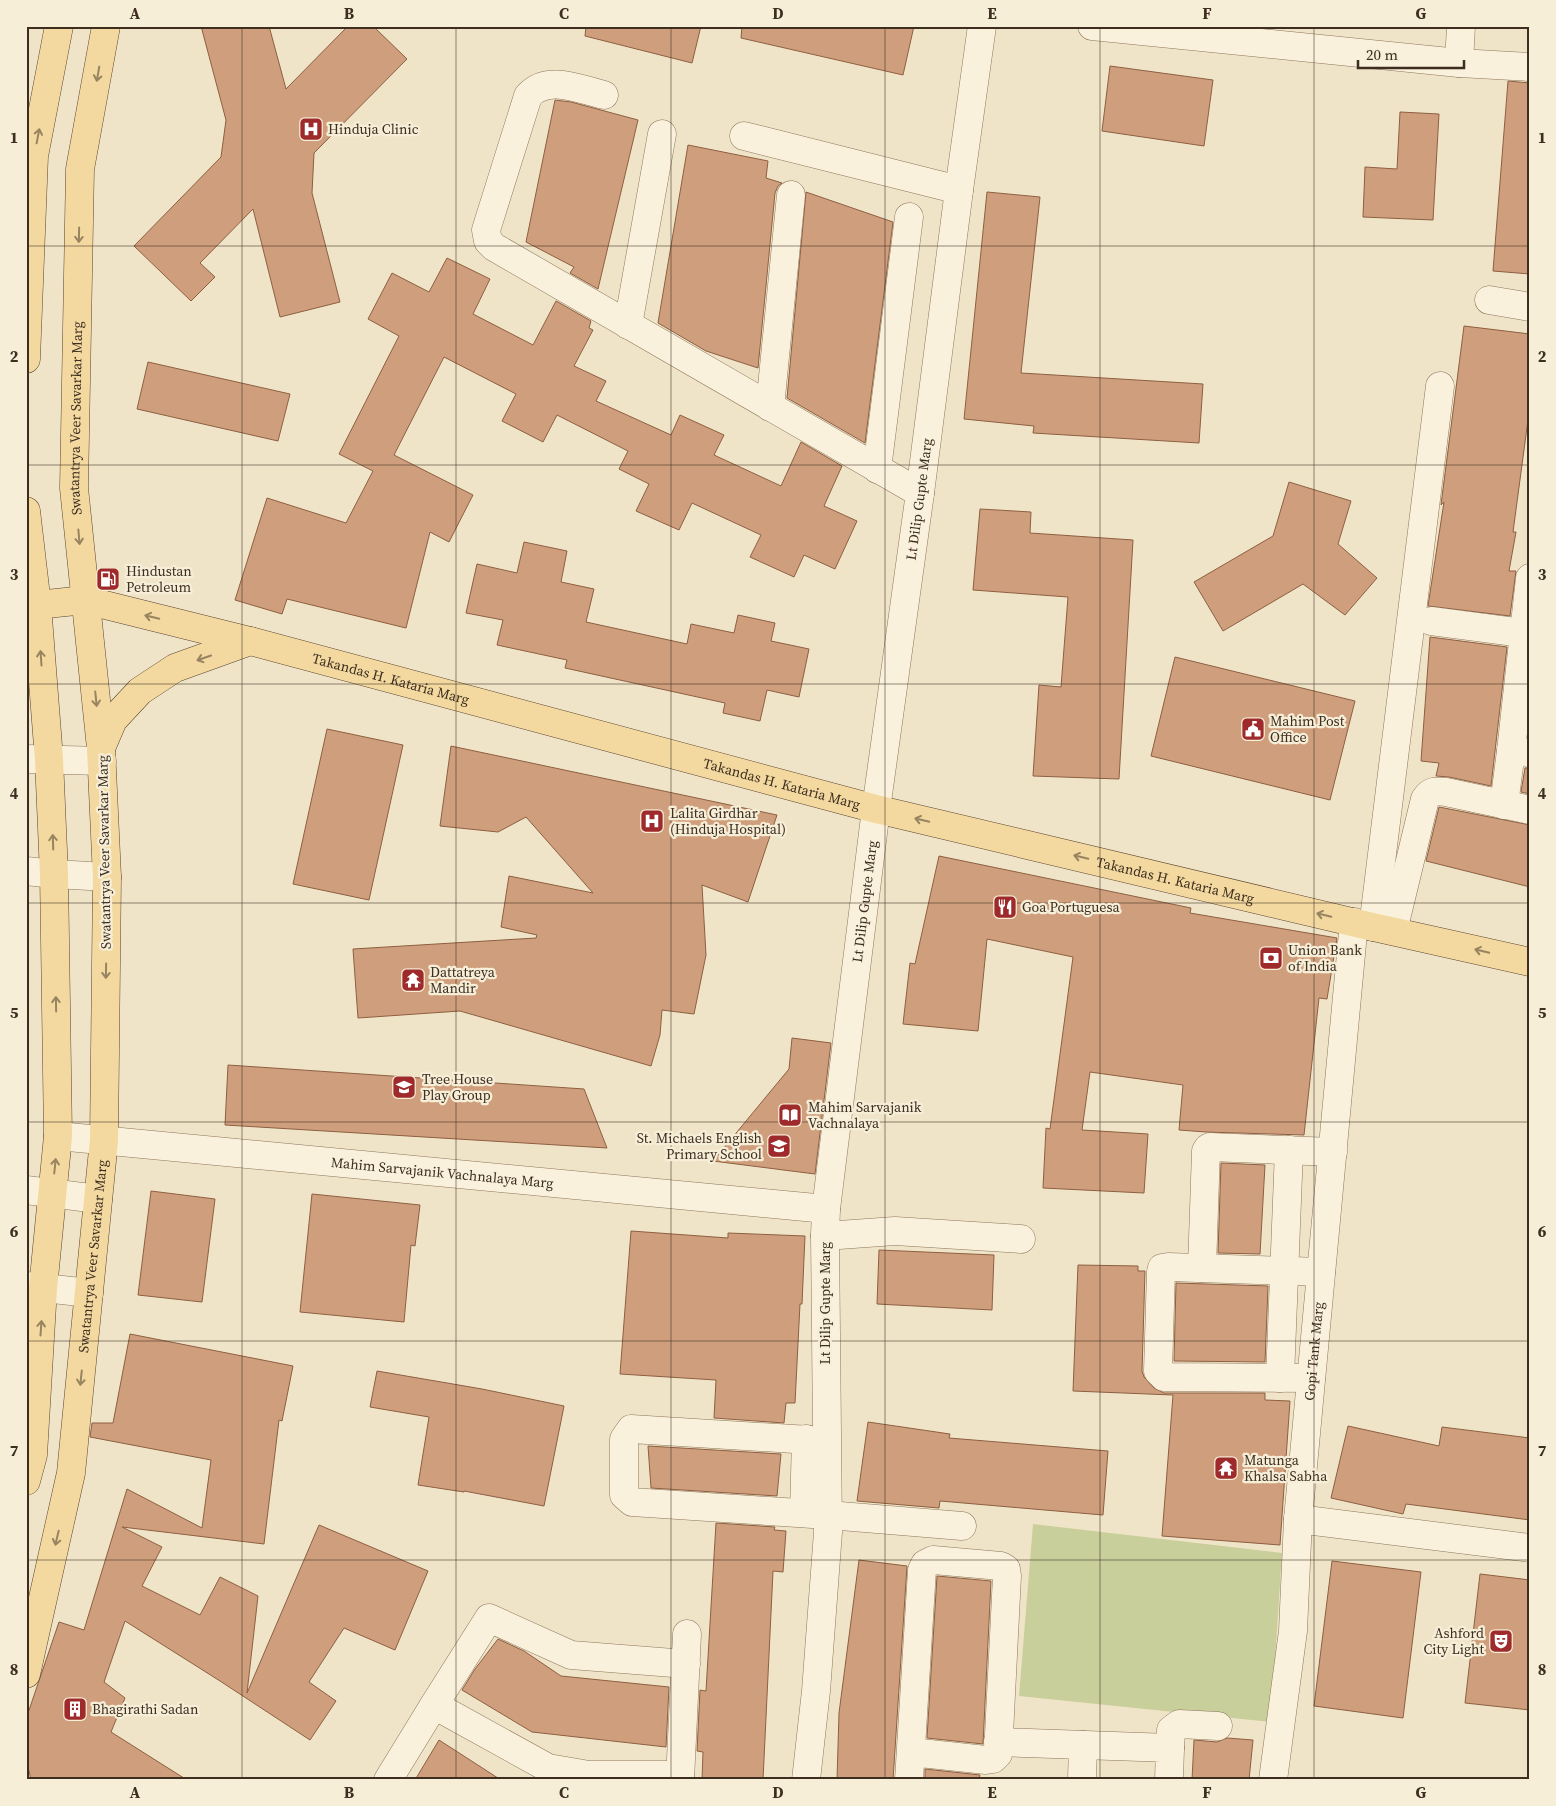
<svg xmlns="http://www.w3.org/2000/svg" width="1556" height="1806" font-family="'Source Serif 4',serif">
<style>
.green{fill:#c9cf9b}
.building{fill:#cf9f7d;stroke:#8d5f41}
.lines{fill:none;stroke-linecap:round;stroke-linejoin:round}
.minor-casing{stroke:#8d765c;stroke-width:29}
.major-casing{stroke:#5b4430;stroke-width:29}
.minor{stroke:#faf1dc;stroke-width:28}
.major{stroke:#f3d9a0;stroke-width:28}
.oneway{stroke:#988460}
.grid{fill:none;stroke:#3d2e20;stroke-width:1;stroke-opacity:0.55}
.labels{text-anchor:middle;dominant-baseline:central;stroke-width:4.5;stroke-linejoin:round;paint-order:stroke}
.poi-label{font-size:14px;fill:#3d2e20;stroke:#f7eed8;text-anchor:start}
.street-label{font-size:14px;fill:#3d2e20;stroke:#f7eed8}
.neatline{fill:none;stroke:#3d2e20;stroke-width:2}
.grid-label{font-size:16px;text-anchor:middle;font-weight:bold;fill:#3d2e20}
</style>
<rect width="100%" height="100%" fill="#f0e4c8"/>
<path class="green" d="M1033 1524 1282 1553 1271 1722 1019 1696Z"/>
<path class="building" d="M201 26H269L286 89 348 26H373L407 59 314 153 312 193 340 302 280 317 253 209 200 263 215 277 191 301 134 246 221 157 226 120Z
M586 26H701L692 63 585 36Z
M742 26H914L903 75 741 38Z
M1110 66 1213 80 1204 146 1102 131Z
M1508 81 1530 83V274L1493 271Z
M555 100 571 102 638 120 598 289 570 273 574 267 526 242Z
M1400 112 1439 114 1433 220 1363 217 1365 167 1397 169Z
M688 145 768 161 766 178 782 183 778 186 775 193 758 368 706 351 658 323Z
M806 192 893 222 865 443 787 398Z
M987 192 1040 197 1021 373 1203 384 1199 443 1033 433 1034 426 964 419Z
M447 258 490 279 473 314 533 345 556 301 591 321 589 328 593 330 574 366 606 381 596 401 671 435 680 415 724 435 714 455 781 486 801 442 842 466 824 506 857 521 835 569 804 555 794 577 750 557 761 535 692 503 679 530 636 511 649 484 619 469 628 451 557 415 543 442 502 421 516 394 444 357 394 455 473 495 449 542 430 532 406 628 287 599 282 614 235 600 267 498 346 523 373 471 339 454 399 336 368 319 392 273 429 292Z
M1464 326 1530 334V405L1513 532H1516L1509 571H1516L1510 616 1428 606 1444 502 1441 505Z
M148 362 290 394 278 441 137 409Z
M1289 482 1351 501 1338 544 1377 578 1345 615 1303 584 1223 631 1194 582 1273 536Z
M980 509 1031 512 1030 533 1133 540 1119 779 1033 776 1039 685 1061 687 1068 597 973 590Z
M524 542 567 551 561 582 594 589 586 622 687 644 691 624 734 633 738 615 775 623 771 641 809 649 799 697 767 690 760 721 723 713 725 703 565 668 567 660 497 645 503 620 466 613 477 564 517 573Z
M1430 637 1507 647 1491 786 1449 777 1436 776 1439 763 1421 761Z
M1175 657 1355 701 1330 800 1151 756Z
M327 729 403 745 369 900 293 884Z
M451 746 777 815 748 902 702 885 706 955 694 1014 662 1010 660 1035 651 1066 460 1011 358 1018 353 949 536 938 537 935 501 927 509 876 593 893 526 817 498 832 440 826Z
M1525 768H1530V794L1521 792Z
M1439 807 1530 825V887L1426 861Z
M939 856 1191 908 1190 913 1337 938 1327 999 1319 998 1304 1135 1206 1132 1179 1130 1183 1085 1090 1072 1082 1130 1148 1134 1144 1193 1043 1188 1046 1128 1050 1129 1073 957 987 939 978 1031 903 1024 910 963 915 964Z
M792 1038 831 1043 815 1174 713 1161 789 1069Z
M228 1065 584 1089 607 1148 225 1125Z
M1221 1163 1265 1165 1260 1254 1218 1253Z
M151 1191 215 1199 202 1302 138 1295Z
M312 1194 420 1205 415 1246 411 1245 404 1322 300 1312Z
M631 1231 728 1238V1233L805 1236 802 1304H800L795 1403H786L784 1423 714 1418 716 1380 620 1374Z
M879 1250 994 1255 992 1310 877 1304Z
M1078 1265 1138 1266V1271H1145L1142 1371 1144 1377 1154 1388 1164 1393H1265V1400L1290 1401 1280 1545 1162 1536 1173 1395 1073 1391Z
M1176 1283 1268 1286 1265 1362 1174 1361Z
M130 1334 293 1366 282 1421 279 1420 264 1544 122 1527 162 1547 142 1586 200 1615 220 1577 258 1596 247 1693 319 1525 428 1571 395 1650 344 1628 309 1682 336 1701 310 1740 220 1681 125 1621 104 1682 125 1698 111 1732 187 1780H31L26 1758V1719L59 1622 84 1630 127 1489 202 1528 211 1460 90 1437 92 1423H113Z
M377 1371 482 1389 564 1406 544 1506 464 1491V1492L418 1485 429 1417 370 1407Z
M868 1422 950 1434 949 1438 1108 1451 1103 1515 940 1501 939 1508 857 1501Z
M1348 1426 1439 1446 1442 1427 1530 1438V1520L1406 1504 1403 1514 1331 1498Z
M648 1446 781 1454 777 1496 651 1488Z
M716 1523 775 1527 774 1530 786 1531 783 1572 773 1571 763 1780H702L703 1752 697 1751 700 1690 706 1691Z
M859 1560 907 1566 893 1780H837L839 1713Z
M1332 1561 1421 1572 1403 1718 1314 1706Z
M1480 1574 1530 1580V1710L1465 1703Z
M937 1576 991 1581 983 1744 927 1738Z
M498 1639 524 1651 561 1676 669 1687 666 1747 532 1732 462 1690 475 1669Z
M1227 1738 1253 1740 1249 1780H1192L1194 1740 1217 1742Z
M439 1740 501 1780H415Z
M925 1769 980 1775 979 1780H925Z"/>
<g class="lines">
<g class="minor-casing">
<g id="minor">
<path d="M1092 26 1459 63 1530 67"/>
<path d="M1459 63 1461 26"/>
<path d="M604 95C579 89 547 74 528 96L486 230 488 241 494 247 920 493"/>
<path d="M744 136 959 190"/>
<path d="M1489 300 1530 307"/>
<path d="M628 325 662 134"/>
<path d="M770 407 791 195"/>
<path d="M877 469 909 217"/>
<path d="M1530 578 1511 751 1530 753"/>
<path d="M1431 621 1523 633"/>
<path d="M26 759 102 761"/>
<path d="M1504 805 1511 751"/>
<path d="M26 871 54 874 107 877"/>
<path d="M1373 927 1440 386"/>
<path d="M1393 931 1425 799C1431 790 1436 791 1446 792L1530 810"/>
<path id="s1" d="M58 1136 826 1209"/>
<path d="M26 1190 98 1199"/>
<path d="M825 1236 895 1231 1021 1239"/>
<path d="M1202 1268 1206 1151 1208 1148 1210 1147 1333 1152"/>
<path d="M26 1286 89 1293"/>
<path d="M1280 1378 1289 1150"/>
<path d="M1311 1378 1164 1377 1158 1371 1161 1272 1162 1268 1168 1267 1321 1272"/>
<path d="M826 1441 631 1429 624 1439V1495L632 1502 828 1515 962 1526"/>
<path d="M804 1513 806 1439"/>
<path d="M1298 1519 1530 1548"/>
<path d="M434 1705 489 1618 571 1655 686 1664"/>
<path d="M998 1742 1170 1748 1169 1780"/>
<path d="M1170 1748 1171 1730 1179 1724 1218 1726"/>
<path d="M388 1780 434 1705 548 1768 589 1775H680"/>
<path d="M680 1780 687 1634"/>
<path id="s2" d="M806 1780 816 1691 828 1532 825 1236 826 1209 876 809 920 493 959 190 982 26"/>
<path d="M909 1780 922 1570 925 1564 933 1560 1001 1566 1006 1569 1007 1576 998 1754 993 1759 986 1760 911 1752"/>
<path d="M1082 1780 1083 1745"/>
<path id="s3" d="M1273 1780 1293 1631 1298 1519 1354 922"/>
</g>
</g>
<g class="major-casing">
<g id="major">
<path d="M26 359 34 156 59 26"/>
<path d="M26 511 37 605 49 759 54 874 58 1136 43 1288 33 1455 26 1481"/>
<path id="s4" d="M37 605 85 600 250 641 876 809 1373 927 1530 962"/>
<path d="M101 748 113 720 140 691 175 668 250 641"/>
<path id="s5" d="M26 1674 71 1473 104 1140 107 877 101 748 74 488 80 169 106 26"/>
</g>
</g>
<use href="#minor" class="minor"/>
<use href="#major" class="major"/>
</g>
<defs><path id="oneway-shaft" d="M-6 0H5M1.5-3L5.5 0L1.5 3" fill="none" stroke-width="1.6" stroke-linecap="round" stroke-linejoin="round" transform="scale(1.25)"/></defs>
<g class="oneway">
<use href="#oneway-shaft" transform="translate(98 74) rotate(100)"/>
<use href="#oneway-shaft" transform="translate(38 136) rotate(-79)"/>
<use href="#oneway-shaft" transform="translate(79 235) rotate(91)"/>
<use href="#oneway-shaft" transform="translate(79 537) rotate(85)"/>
<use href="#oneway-shaft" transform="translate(152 617) rotate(-166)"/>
<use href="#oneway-shaft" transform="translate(41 658) rotate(-94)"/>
<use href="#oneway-shaft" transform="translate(204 658) rotate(161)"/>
<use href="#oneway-shaft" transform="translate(96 699) rotate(84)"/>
<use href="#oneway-shaft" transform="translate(922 820) rotate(-167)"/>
<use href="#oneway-shaft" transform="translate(53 842) rotate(-92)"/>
<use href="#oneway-shaft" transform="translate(1081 857) rotate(-167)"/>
<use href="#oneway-shaft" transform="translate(1324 915) rotate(-167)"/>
<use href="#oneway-shaft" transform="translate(1482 951) rotate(-167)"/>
<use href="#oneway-shaft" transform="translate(106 971) rotate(91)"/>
<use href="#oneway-shaft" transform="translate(56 1004) rotate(-91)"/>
<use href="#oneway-shaft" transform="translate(55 1166) rotate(-84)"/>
<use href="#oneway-shaft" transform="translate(41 1328) rotate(-86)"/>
<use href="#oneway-shaft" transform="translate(81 1378) rotate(96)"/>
<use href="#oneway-shaft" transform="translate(57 1538) rotate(103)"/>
</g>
<path class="grid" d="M242 26V1780M456 26V1780M671 26V1780M885 26V1780M1100 26V1780M1314 26V1780M26 246H1530M26 465H1530M26 684H1530M26 903H1530M26 1122H1530M26 1341H1530M26 1560H1530"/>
<defs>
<g id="hospital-square" transform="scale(1.25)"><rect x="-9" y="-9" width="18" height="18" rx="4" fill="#9e2a2b" stroke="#f7eed8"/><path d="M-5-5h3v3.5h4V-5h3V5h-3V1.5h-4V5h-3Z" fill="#fff"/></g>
<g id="fuel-square" transform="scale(1.25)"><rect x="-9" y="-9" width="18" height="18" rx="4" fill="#9e2a2b" stroke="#f7eed8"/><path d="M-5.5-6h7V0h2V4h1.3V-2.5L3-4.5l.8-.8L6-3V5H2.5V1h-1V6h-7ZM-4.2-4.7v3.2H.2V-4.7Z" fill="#fff"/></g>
<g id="civic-square" transform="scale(1.25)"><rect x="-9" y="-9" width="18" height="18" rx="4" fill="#9e2a2b" stroke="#f7eed8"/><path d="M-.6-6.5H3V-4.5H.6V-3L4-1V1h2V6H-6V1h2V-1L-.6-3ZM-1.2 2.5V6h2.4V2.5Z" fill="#fff"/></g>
<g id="restaurant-square" transform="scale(1.25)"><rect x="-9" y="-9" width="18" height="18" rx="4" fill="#9e2a2b" stroke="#f7eed8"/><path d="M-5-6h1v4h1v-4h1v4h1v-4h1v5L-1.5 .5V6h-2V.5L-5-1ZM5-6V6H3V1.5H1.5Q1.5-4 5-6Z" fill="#fff"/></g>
<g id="bank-square" transform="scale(1.25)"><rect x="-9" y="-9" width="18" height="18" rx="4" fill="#9e2a2b" stroke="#f7eed8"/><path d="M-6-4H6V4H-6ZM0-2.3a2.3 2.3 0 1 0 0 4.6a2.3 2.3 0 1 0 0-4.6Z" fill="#fff"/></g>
<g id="temple-square" transform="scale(1.25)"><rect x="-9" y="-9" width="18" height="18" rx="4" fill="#9e2a2b" stroke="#f7eed8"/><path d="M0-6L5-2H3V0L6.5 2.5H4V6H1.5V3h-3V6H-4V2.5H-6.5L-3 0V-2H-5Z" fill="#fff"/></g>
<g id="school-square" transform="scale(1.25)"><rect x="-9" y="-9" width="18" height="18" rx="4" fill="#9e2a2b" stroke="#f7eed8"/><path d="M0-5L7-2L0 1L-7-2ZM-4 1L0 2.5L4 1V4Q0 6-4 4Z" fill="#fff"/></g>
<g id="library-square" transform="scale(1.25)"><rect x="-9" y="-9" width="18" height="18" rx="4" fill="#9e2a2b" stroke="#f7eed8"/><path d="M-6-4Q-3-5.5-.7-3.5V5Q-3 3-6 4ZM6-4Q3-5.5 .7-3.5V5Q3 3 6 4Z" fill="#fff"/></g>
<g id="theatre-square" transform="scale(1.25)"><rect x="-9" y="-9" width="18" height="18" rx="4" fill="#9e2a2b" stroke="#f7eed8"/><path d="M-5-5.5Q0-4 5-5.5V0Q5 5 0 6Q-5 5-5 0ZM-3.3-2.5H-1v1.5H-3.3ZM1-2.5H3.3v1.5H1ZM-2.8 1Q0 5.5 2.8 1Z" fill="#fff"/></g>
<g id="building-square" transform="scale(1.25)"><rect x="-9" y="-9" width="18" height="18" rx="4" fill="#9e2a2b" stroke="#f7eed8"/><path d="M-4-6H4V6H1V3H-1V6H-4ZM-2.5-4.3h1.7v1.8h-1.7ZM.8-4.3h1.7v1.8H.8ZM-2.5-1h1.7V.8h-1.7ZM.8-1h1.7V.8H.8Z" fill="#fff"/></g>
</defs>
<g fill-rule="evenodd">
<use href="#hospital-square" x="311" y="129"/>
<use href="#fuel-square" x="108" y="579"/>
<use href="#civic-square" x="1253" y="729"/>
<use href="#hospital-square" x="652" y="821"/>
<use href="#restaurant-square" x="1005" y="907"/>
<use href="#bank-square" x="1271" y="958"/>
<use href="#temple-square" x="413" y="980"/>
<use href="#school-square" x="404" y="1087"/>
<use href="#library-square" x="790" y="1115"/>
<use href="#school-square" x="779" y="1146"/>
<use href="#temple-square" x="1226" y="1468"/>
<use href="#theatre-square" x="1501" y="1641"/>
<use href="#building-square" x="75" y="1709"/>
</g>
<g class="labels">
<g class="poi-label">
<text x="328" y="129">Hinduja Clinic</text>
<text x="126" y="571">Hindustan<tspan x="126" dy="16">Petroleum</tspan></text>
<text x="1270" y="721">Mahim Post<tspan x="1270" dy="16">Office</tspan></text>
<text x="670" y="813">Lalita Girdhar<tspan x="670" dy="16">(Hinduja Hospital)</tspan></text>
<text x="1022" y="907">Goa Portuguesa</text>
<text x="1288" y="950">Union Bank<tspan x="1288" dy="16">of India</tspan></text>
<text x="430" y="972">Dattatreya<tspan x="430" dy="16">Mandir</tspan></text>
<text x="422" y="1079">Tree House<tspan x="422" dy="16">Play Group</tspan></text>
<text x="808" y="1107">Mahim Sarvajanik<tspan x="808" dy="16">Vachnalaya</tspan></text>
<text x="762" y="1138" text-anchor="end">St. Michaels English<tspan x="762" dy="16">Primary School</tspan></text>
<text x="1244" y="1460">Matunga<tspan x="1244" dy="16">Khalsa Sabha</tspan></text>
<text x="1484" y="1633" text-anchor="end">Ashford<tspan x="1484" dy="16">City Light</tspan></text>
<text x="92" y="1709">Bhagirathi Sadan</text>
</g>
<g class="street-label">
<text stroke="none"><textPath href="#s5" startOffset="1264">Swatantrya Veer Savarkar Marg</textPath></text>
<text stroke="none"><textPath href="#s2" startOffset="1288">Lt Dilip Gupte Marg</textPath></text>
<text stroke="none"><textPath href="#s4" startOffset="364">Takandas H. Kataria Marg</textPath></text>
<text stroke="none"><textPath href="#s4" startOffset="769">Takandas H. Kataria Marg</textPath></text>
<text transform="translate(104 852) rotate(-91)">Swatantrya Veer Savarkar Marg</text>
<text stroke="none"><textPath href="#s4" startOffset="1174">Takandas H. Kataria Marg</textPath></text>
<text stroke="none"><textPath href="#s2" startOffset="882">Lt Dilip Gupte Marg</textPath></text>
<text stroke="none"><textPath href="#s1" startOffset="386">Mahim Sarvajanik Vachnalaya Marg</textPath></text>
<text stroke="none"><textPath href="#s5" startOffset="424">Swatantrya Veer Savarkar Marg</textPath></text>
<text transform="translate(825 1303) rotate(-90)">Lt Dilip Gupte Marg</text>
<text stroke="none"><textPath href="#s3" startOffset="431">Gopi Tank Marg</textPath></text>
</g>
</g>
<rect width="1556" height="1806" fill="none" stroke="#f7eed8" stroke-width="55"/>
<path d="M1358 60v8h106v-8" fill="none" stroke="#3d2e20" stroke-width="2.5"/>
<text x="1366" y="60" font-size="15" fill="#3d2e20" stroke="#f7eed8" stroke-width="4" paint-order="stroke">20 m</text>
<rect x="28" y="28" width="1500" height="1750" class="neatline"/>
<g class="grid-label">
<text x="135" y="19">A</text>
<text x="349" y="19">B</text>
<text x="564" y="19">C</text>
<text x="778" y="19">D</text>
<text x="992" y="19">E</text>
<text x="1207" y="19">F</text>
<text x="1421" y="19">G</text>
<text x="14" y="143">1</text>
<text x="1542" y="143">1</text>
<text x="14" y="362">2</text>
<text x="1542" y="362">2</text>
<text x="14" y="580">3</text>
<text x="1542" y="580">3</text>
<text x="14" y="799">4</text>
<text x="1542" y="799">4</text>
<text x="14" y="1018">5</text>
<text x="1542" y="1018">5</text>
<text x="14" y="1237">6</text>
<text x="1542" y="1237">6</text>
<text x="14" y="1456">7</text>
<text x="1542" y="1456">7</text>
<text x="14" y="1675">8</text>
<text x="1542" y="1675">8</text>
<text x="135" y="1798">A</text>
<text x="349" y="1798">B</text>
<text x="564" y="1798">C</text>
<text x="778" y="1798">D</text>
<text x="992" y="1798">E</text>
<text x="1207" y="1798">F</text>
<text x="1421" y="1798">G</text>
</g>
</svg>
